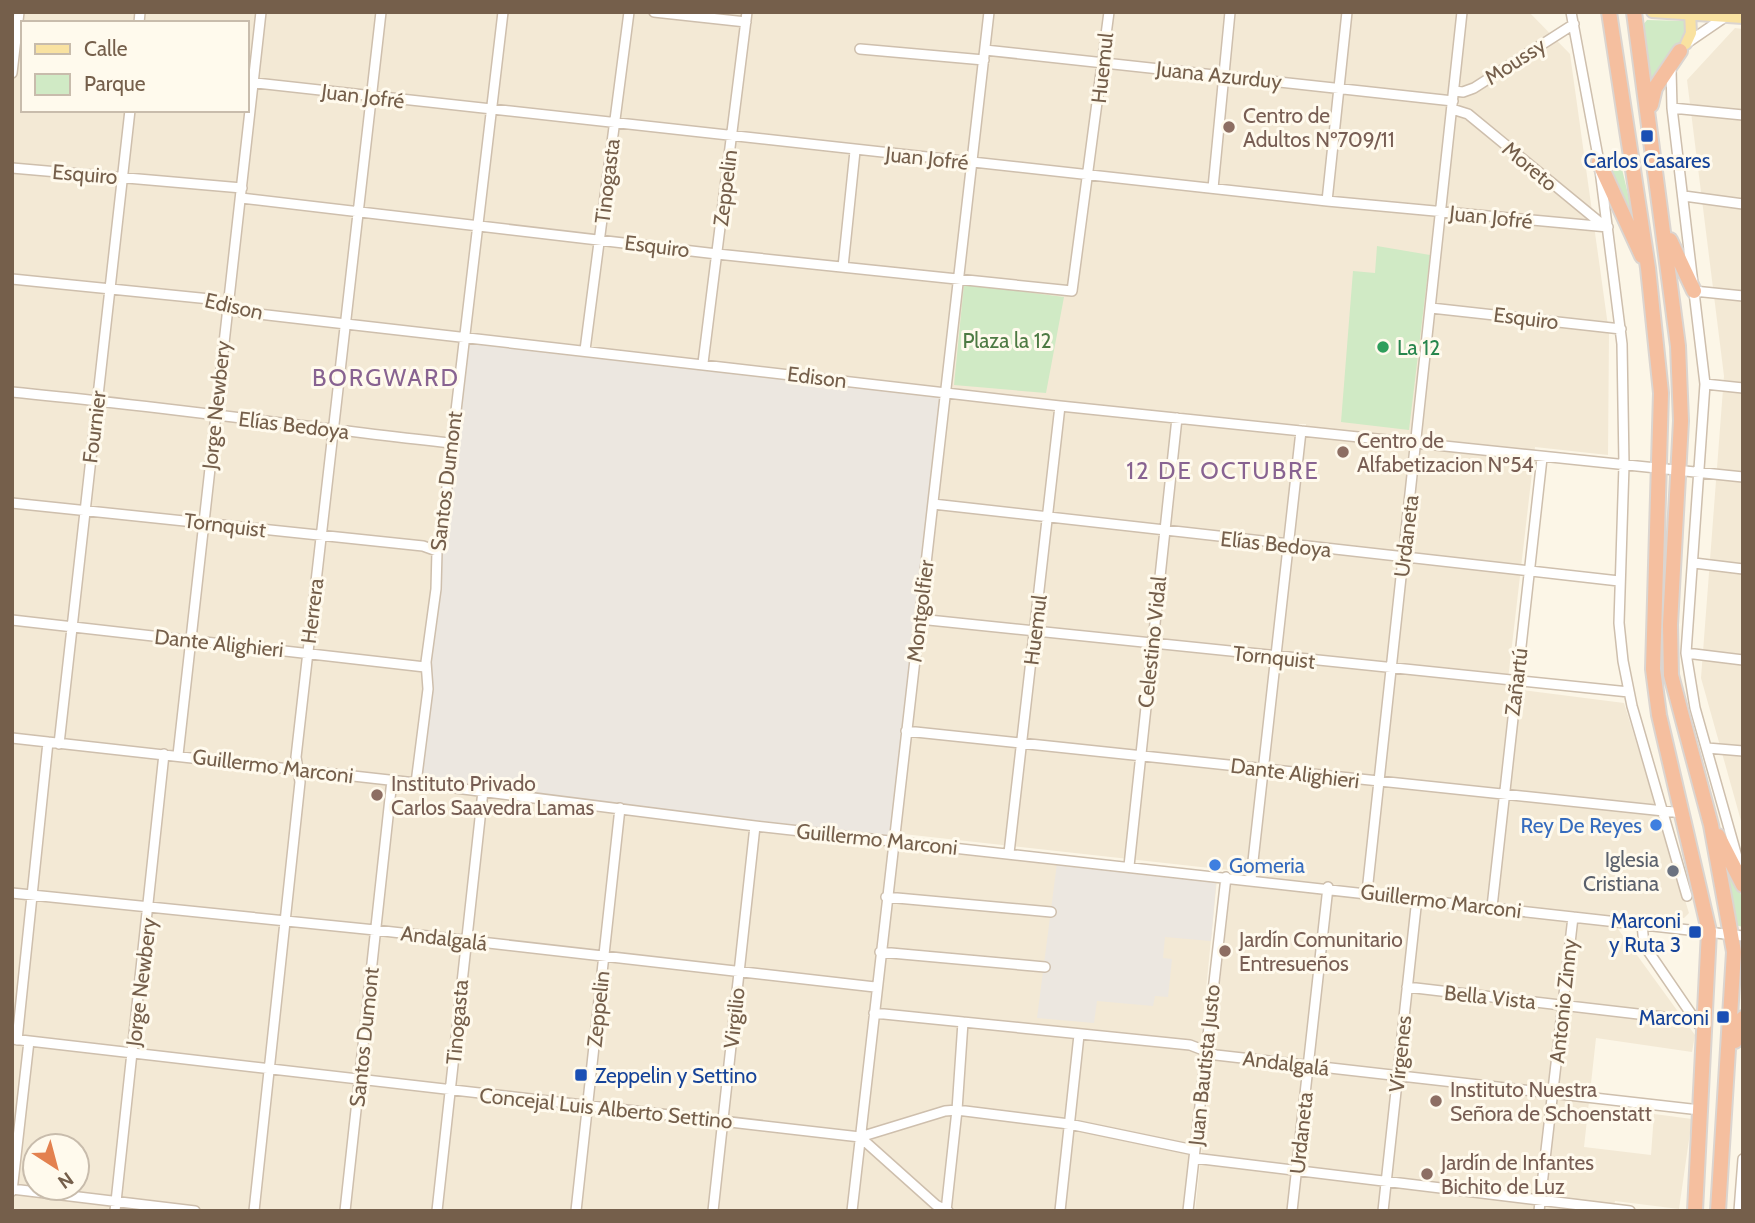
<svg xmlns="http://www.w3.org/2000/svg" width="1755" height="1223" font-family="Cabin,sans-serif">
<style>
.residential{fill:#f3e9d5;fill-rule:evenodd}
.industrial{fill:#ece7e0}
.green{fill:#d0eac5}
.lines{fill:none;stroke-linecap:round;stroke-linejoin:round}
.minor-casing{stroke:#cebfad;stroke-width:12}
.major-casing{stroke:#dbd5d0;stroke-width:14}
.highway-casing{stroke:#dbd5d0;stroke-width:18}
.minor{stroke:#fff;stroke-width:9}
.major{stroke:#f9e2a1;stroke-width:10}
.highway{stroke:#f5bf9f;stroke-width:14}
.education-dot{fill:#8d6e63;stroke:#fffaed;stroke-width:2.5}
.transit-dot{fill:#1a4fb4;stroke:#fffaed;stroke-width:2.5}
.leisure-dot{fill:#2e9e5b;stroke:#fffaed;stroke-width:2.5}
.shop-dot{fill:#3f7fe0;stroke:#fffaed;stroke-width:2.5}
.worship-dot{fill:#6b7280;stroke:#fffaed;stroke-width:2.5}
.labels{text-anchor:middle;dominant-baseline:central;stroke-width:6;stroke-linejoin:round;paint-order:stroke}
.street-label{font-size:21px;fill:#755f4b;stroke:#fffaed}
.education-label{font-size:21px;fill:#785e54;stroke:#fffaed;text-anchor:start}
.transit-label{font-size:21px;fill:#164399;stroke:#fffaed;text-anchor:end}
.park-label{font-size:21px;fill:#4d7a43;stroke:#fffaed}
.leisure-label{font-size:21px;fill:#27864d;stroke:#fffaed;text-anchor:start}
.shop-label{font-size:21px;fill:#366cbe;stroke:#fffaed;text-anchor:end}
.worship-label{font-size:21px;fill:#5b616d;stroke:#fffaed;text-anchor:end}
.quarter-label{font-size:24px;letter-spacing:2px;fill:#886391;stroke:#fffaed}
</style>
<rect width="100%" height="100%" fill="#fcf6e7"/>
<path class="residential" d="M12 12H1529L1570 54 1609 333 1608 455 1535 447 1507 688 1624 703 1689 913 1684 918 1619 914 1618 929 1695 1035 1692 1052 1596 1038 1584 1147 1651 1155 1654 1114 1692 1119 1679 1209 1615 1201 1613 1211H1195L1231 882 1256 884 1306 424H1299L1249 867 1246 872 12 735ZM23 23H247V110H23Z
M1735 28 1743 29V828L1701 678 1724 376 1687 80Z
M12 743 1217 879 1184 1211H12ZM35 1146H77V1188H35Z"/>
<path class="industrial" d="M465 338 946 392 893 840 416 783 425 667Z
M1057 863 1212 880 1216 884 1211 941 1165 937 1163 958 1172 959 1168 997 1155 996 1153 1006 1097 1001 1094 1023 1037 1018Z"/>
<path class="green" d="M1647 20 1687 21 1686 36 1661 66 1648 88 1642 26Z
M1622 169 1639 240 1607 172Z
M1377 246 1430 255 1409 430 1341 422 1353 271 1375 273Z
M964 284 1064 297 1046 393 954 385Z
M1721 851 1743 899V927L1735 925Z"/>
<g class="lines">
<g class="minor-casing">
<path id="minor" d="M654 12 746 22
M1571 12 1599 162 1622 344 1624 465 1619 623 1623 661 1632 706 1687 896
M139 23 140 12
M1687 43 1725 17
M860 49 984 60
M985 50 1453 101
M1671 69 1672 108 1705 384 1686 653 1695 708 1741 871
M12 73 19 12
M247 82 1327 201 1608 227
M1454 91 1463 92 1474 88 1574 24
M1672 108 1743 115
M1452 109 1468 114 1603 225
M12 168 242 188
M1213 188 1230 12
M1684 196 1743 204
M241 198 717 254 1072 291 1109 12
M1327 201 1347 12
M843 267 855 151
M12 279 210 299 241 312 346 324 1060 406 1743 477
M1694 291 1743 296
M1431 308 1621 329
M585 350 629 12
M703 363 747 12
M1705 384 1743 388
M12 392C159 406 304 427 450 443
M12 503 423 546 437 551
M933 504 1619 581
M1694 563 1743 569
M919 619 1629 692
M12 620 425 667
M1686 653 1743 660
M906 731 1683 813
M12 738 416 783 755 826 1743 936
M59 744 130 110
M1707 748 1743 751
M178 755 261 12
M416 783 428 689 426 662 436 589 437 551 443 521 503 12
M1009 853 1060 406
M1129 866 1177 418
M1251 879 1301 431
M1367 892 1462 12
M12 893 375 930 875 987
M886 897 1051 912
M1492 907 1542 458
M1642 924 1644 945 1698 1024
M880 952 1045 967
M1407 987 1698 1021
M874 1013 1190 1045 1216 1055 1700 1110
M12 1039 860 1137 945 1111 957 1110 1069 1124 1194 1150
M17 1040 48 742
M860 1137 936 1205 948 1211
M1194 1158 1630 1211
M12 1189 195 1211
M12 1191 29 1041
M115 1211 164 754
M254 1211 300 782 296 757 381 12
M345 1211 392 780
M437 1211 483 791
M576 1211 620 808
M713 1211 755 826
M852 1211 989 12
M946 1211 957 1110 963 1022
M1060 1211 1079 1035
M1188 1211 1226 877
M1292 1211 1328 887
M1383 1211 1417 898
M1539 1211 1573 917
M1739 1211 1743 1159"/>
</g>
<g class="major-casing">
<path id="major" d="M1652 12 1743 18
M1686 44 1691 33 1690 12"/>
</g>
<g class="highway-casing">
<path id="highway" d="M1609 12 1648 268 1661 393 1653 669 1659 715 1709 931 1695 1211
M1634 12 1678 346 1681 421 1670 625 1671 675 1711 825 1734 952 1718 1211
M1651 105 1655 88 1680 51
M1599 162 1642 256
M1670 240 1694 291
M1718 836 1743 885
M1735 1041 1743 1018"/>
</g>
<use href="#minor" class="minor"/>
<use href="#major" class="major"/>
<use href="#highway" class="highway"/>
</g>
<g class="education-dot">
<circle cx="1229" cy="127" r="7"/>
<circle cx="1343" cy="452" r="7"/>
<circle cx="377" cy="795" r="7"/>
<circle cx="1225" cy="951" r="7"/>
<circle cx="1436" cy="1101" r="7"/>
<circle cx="1427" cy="1174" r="7"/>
</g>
<g class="transit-dot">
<rect x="1640" y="129" width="14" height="14" rx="3.5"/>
<rect x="1688" y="925" width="14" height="14" rx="3.5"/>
<rect x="1716" y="1010" width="14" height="14" rx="3.5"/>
<rect x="574" y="1068" width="14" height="14" rx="3.5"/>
</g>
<circle class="leisure-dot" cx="1383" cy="347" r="7"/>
<g class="shop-dot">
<circle cx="1656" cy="825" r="7"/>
<circle cx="1215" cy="865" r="7"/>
</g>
<circle class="worship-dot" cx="1673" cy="871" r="7"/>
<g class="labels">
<g class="street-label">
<text transform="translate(1515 61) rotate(-33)">Moussy</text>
<text transform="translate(1102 68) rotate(-84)">Huemul</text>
<text transform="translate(1219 75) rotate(6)">Juana Azurduy</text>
<text transform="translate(363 96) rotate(7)">Juan Jofré</text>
<text transform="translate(927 158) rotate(6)">Juan Jofré</text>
<text transform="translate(1530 166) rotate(40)">Moreto</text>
<text transform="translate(85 174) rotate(5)">Esquiro</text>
<text transform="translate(607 181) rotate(-83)">Tinogasta</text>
<text transform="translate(725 188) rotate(-83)">Zeppelin</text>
<text transform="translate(1491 217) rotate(6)">Juan Jofré</text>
<text transform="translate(657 246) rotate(7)">Esquiro</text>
<text transform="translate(234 306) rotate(13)">Edison</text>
<text transform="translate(1526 318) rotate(7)">Esquiro</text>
<text transform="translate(817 377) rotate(7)">Edison</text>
<text transform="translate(216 405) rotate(-84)">Jorge Newbery</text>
<text transform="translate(294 425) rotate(7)">Elías Bedoya</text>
<text transform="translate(94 427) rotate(-83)">Fournier</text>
<text transform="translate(446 481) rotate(-83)">Santos Dumont</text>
<text transform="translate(225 525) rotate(7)">Tornquist</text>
<text transform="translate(1406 536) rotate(-83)">Urdaneta</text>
<text transform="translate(1276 544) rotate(6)">Elías Bedoya</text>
<text transform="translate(312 611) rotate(-83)">Herrera</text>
<text transform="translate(920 611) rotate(-83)">Montgolfier</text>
<text transform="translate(1035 630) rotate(-83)">Huemul</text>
<text transform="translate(1152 642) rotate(-84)">Celestino Vidal</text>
<text transform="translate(219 643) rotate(6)">Dante Alighieri</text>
<text transform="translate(1274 657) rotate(6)">Tornquist</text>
<text transform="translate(1516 682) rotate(-83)">Zañartú</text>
<text transform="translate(273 766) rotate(7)">Guillermo Marconi</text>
<text transform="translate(1295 773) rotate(7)">Dante Alighieri</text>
<text transform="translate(877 839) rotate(6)">Guillermo Marconi</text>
<text transform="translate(1441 901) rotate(7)">Guillermo Marconi</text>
<text transform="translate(444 938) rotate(7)">Andalgalá</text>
<text transform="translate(141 982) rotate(-83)">Jorge Newbery</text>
<text transform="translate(1490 997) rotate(6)">Bella Vista</text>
<text transform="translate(1563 1001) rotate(-84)">Antonio Zinny</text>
<text transform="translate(598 1009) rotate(-84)">Zeppelin</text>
<text transform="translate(734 1018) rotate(-84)">Virgilio</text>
<text transform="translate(457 1022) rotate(-85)">Tinogasta</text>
<text transform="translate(364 1037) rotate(-84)">Santos Dumont</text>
<text transform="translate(1400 1054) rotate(-84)">Vírgenes</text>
<text transform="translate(1286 1063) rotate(7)">Andalgalá</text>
<text transform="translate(1204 1065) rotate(-84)">Juan Bautista Justo</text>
<text transform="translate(606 1108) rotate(6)">Concejal Luis Alberto Settino</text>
<text transform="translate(1301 1133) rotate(-84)">Urdaneta</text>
</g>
<g class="education-label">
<text x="1243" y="115">Centro de<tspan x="1243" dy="24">Adultos Nº709/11</tspan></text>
<text x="1357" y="440">Centro de<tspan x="1357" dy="24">Alfabetizacion Nº54</tspan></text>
<text x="391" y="783">Instituto Privado<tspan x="391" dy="24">Carlos Saavedra Lamas</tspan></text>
<text x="1239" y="939">Jardín Comunitario<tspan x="1239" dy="24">Entresueños</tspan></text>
<text x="1450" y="1089">Instituto Nuestra<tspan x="1450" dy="24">Señora de Schoenstatt</tspan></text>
<text x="1441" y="1162">Jardín de Infantes<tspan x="1441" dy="24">Bichito de Luz</tspan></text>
</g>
<g class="transit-label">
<text x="1647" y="160" text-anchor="middle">Carlos Casares</text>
<text x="1681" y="920">Marconi<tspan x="1681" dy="24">y Ruta 3</tspan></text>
<text x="1709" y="1017">Marconi</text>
<text x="595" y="1075" text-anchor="start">Zeppelin y Settino</text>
</g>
<g class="park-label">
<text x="1007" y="340">Plaza la 12</text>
</g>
<g class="leisure-label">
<text x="1397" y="347">La 12</text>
</g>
<g class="shop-label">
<text x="1642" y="825">Rey De Reyes</text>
<text x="1229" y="865" text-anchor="start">Gomeria</text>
</g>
<g class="worship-label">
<text x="1659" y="859">Iglesia<tspan x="1659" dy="24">Cristiana</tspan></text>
</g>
<g class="quarter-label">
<text x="386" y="377">BORGWARD</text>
<text x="1223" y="470">12 DE OCTUBRE</text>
</g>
</g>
<rect width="1755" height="1223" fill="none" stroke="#755f4b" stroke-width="28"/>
<rect x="21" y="21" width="228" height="91" fill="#fffaed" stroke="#c8bcac" stroke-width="2"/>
<rect x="35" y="44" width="35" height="10" fill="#f9e2a1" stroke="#c8bcac" stroke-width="2"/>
<text x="84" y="56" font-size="21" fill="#755f4b">Calle</text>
<rect x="35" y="74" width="35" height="21" fill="#d0eac5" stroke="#c8bcac" stroke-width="2"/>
<text x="84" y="91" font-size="21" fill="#755f4b">Parque</text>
<g transform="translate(56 1167) rotate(144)"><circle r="33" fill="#fffaed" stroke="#c8bcac" stroke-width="2"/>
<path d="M0-5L12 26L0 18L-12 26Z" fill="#e3814f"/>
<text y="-10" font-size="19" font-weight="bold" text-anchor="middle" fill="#755f4b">N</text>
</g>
</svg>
